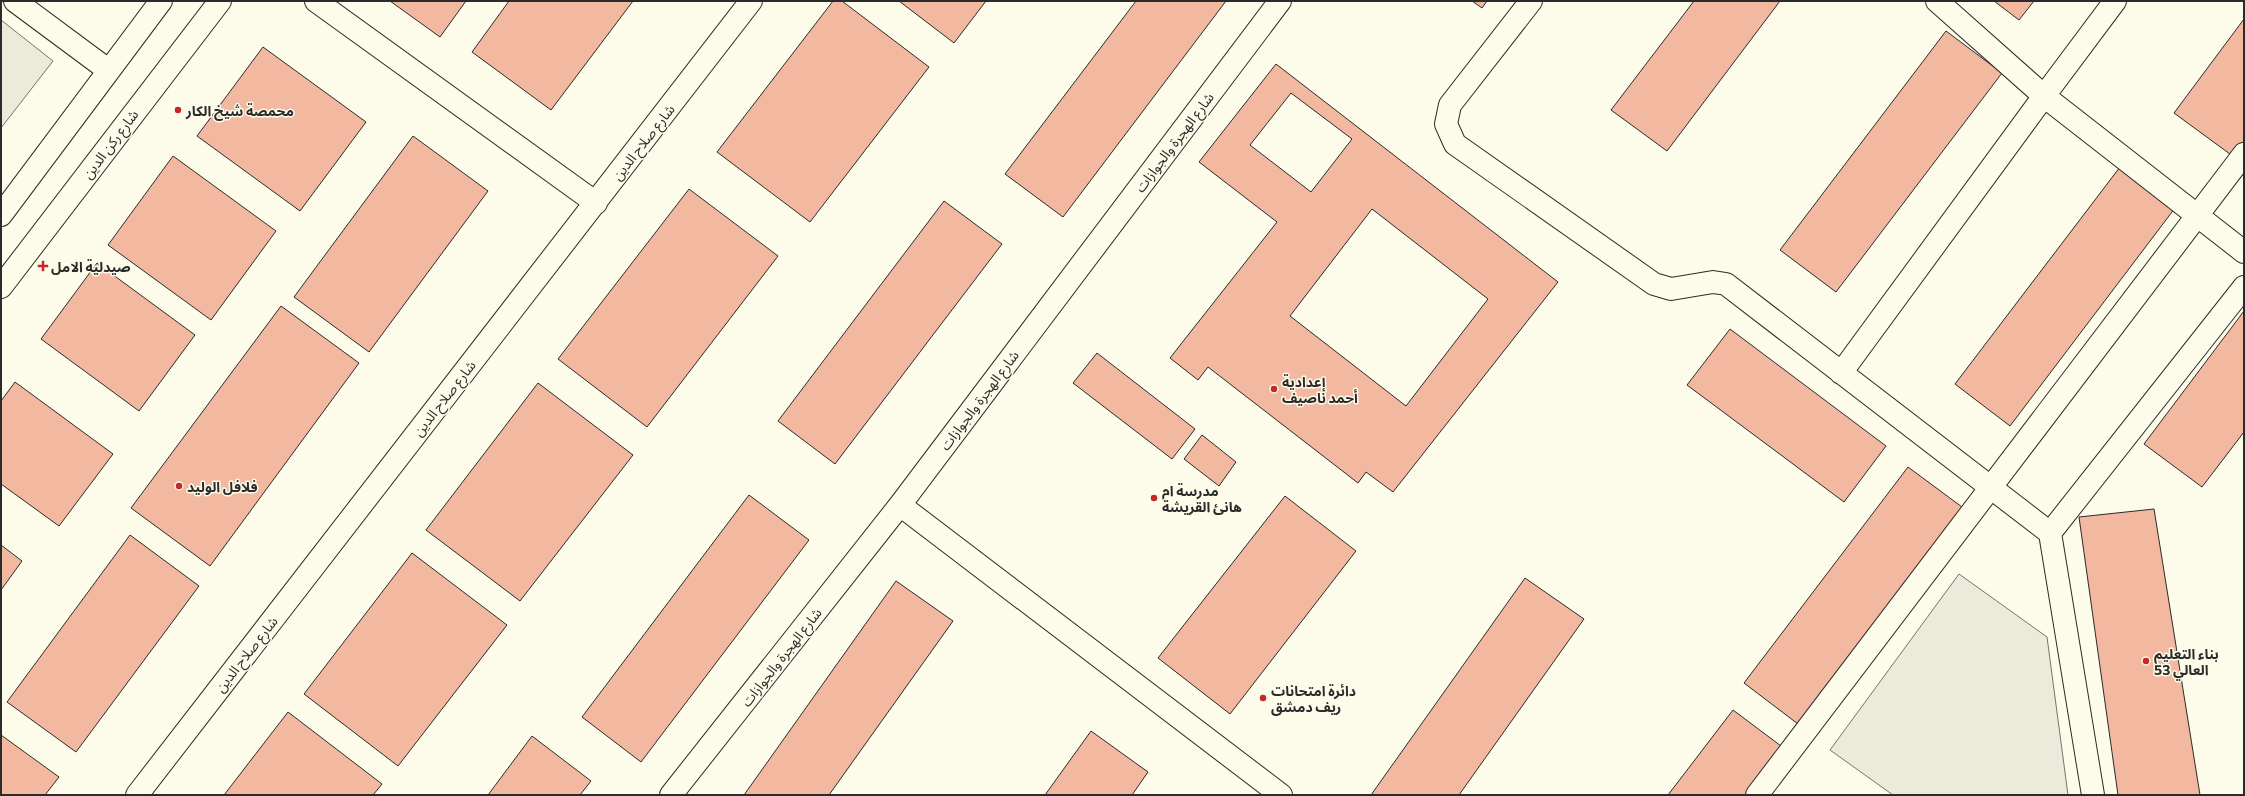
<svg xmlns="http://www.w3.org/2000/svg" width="2245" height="796" font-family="Commissioner,'Noto Sans Arabic',sans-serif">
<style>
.green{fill:#ecebdb;stroke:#74746e}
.building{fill:#f2b8a0;stroke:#2b2b2b;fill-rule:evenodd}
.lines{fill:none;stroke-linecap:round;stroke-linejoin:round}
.minor-casing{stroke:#2b2b2b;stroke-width:24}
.major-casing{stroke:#2b2b2b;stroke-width:24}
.minor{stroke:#fdfbea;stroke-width:22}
.major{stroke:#fdfbea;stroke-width:22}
.poi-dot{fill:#c62828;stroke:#fdfbea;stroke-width:1.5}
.labels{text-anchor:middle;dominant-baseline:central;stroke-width:3;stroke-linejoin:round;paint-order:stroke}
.poi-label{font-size:14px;font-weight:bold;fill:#2b2b2b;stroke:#fdfbea;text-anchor:start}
.street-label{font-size:14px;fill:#2b2b2b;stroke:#fdfbea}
</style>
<rect width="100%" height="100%" fill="#fdfbea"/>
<path class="green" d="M1 20 53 61 1 128Z
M1959 574 2047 637 2068 795H1893L1830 750Z"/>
<path class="building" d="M390 1H466L440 37Z
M509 1H633L551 110 472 52Z
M833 1H842L929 67 810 222 717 152Z
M899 1H986L954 43Z
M1136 1H1226L1063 217 1005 174Z
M1472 1H1487L1482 8Z
M1694 1H1780L1667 151 1611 110Z
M1994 1H2034L2019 20Z
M2244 19V144L2234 157 2174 113Z
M1946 31 2002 73 1836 292 1780 250Z
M263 47 366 122 300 211 197 136Z
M1276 64 1558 282 1393 492 1366 472 1358 483 1208 367 1198 380 1170 358 1277 222 1199 162ZM1291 93 1352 139 1311 192 1250 145ZM1372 209 1488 299 1406 406 1290 316Z
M413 136 488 191 369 352 294 297Z
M173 156 276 231 211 320 108 245Z
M2120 167 2175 208 2010 426 1955 384Z
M689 189 778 256 647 427 558 359Z
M944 201 1002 244 835 464 778 421Z
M97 263 195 335 139 411 41 339Z
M281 306 359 363 210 566 131 508Z
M2244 311V432L2202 487 2144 444Z
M1730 329 1886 446 1844 502 1687 385Z
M1097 353 1195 429 1172 459 1073 383Z
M15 382 113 454 59 526 1 484V401Z
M538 383 633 455 520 601 426 530Z
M1202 435 1236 462 1219 486 1184 459Z
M1908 467 1962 507 1798 724 1744 683Z
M749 495 809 540 641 762 582 717Z
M1285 496 1356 551 1230 714 1158 658Z
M2154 509 2200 795H2118L2079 517Z
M130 535 199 586 76 752 7 702Z
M1 545 22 561 1 590Z
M412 553 507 625 398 766 304 694Z
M1525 578 1584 619 1459 795H1371Z
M896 581 953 621 829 795H744Z
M1733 710 1785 749 1751 795H1668Z
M288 712 382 784 373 795H224Z
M1091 731 1148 772 1132 795H1045Z
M1 735 59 777 45 795H1Z
M532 736 591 781 580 795H488Z"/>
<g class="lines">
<g class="minor-casing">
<path id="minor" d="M15 1 108 70
M316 1 596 203
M1531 1 1450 105 1446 124 1455 144 1654 284 1671 289 1713 282 1726 284 2050 533 2244 287
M1937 1 2044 96 2244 252
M1841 373 2044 96 2115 1
M900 505 1281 795
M2050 533 2093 795
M137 795 751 1
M671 795 900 505 1280 1
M1757 795 2244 154"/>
</g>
<g class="major-casing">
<path id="major" d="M1 215 161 1
M1 287 220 1"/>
</g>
<use href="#minor" class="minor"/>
<use href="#major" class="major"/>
</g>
<g class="poi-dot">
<circle cx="178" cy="110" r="4"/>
<path d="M41 260h4v4h4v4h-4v4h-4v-4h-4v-4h4z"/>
<circle cx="1274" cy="389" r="4"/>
<circle cx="179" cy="486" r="4"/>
<circle cx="1154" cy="498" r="4"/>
<circle cx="2146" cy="661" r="4"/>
<circle cx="1263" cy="698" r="4"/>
</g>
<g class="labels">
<g class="poi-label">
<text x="186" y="110">محمصة شيخ الكار</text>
<text x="51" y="266">صيدلية الامل</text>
<text x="1282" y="381">إعدادية<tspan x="1282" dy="16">أحمد ناصيف</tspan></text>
<text x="187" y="486">فلافل الوليد</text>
<text x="1162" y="490">مدرسة ام<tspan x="1162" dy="16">هانئ القريشة</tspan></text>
<text x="2154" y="653">بناء التعليم<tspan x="2154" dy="16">العالي 53</tspan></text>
<text x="1271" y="690">دائرة امتحانات<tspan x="1271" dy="16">ريف دمشق</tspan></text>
</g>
<g class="street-label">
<text transform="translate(643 142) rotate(-52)">شارع صلاح الدين</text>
<text transform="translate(1174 142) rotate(-53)">شارع الهجرة والجوازات</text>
<text transform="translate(110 144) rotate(-53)">شارع ركن الدين</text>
<text transform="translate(444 398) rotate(-52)">شارع صلاح الدين</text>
<text transform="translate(979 400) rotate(-53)">شارع الهجرة والجوازات</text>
<text transform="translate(246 654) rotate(-52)">شارع صلاح الدين</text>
<text transform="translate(781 657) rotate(-52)">شارع الهجرة والجوازات</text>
</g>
</g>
<rect width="2245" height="796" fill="none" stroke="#2b2b2b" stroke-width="4"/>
</svg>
